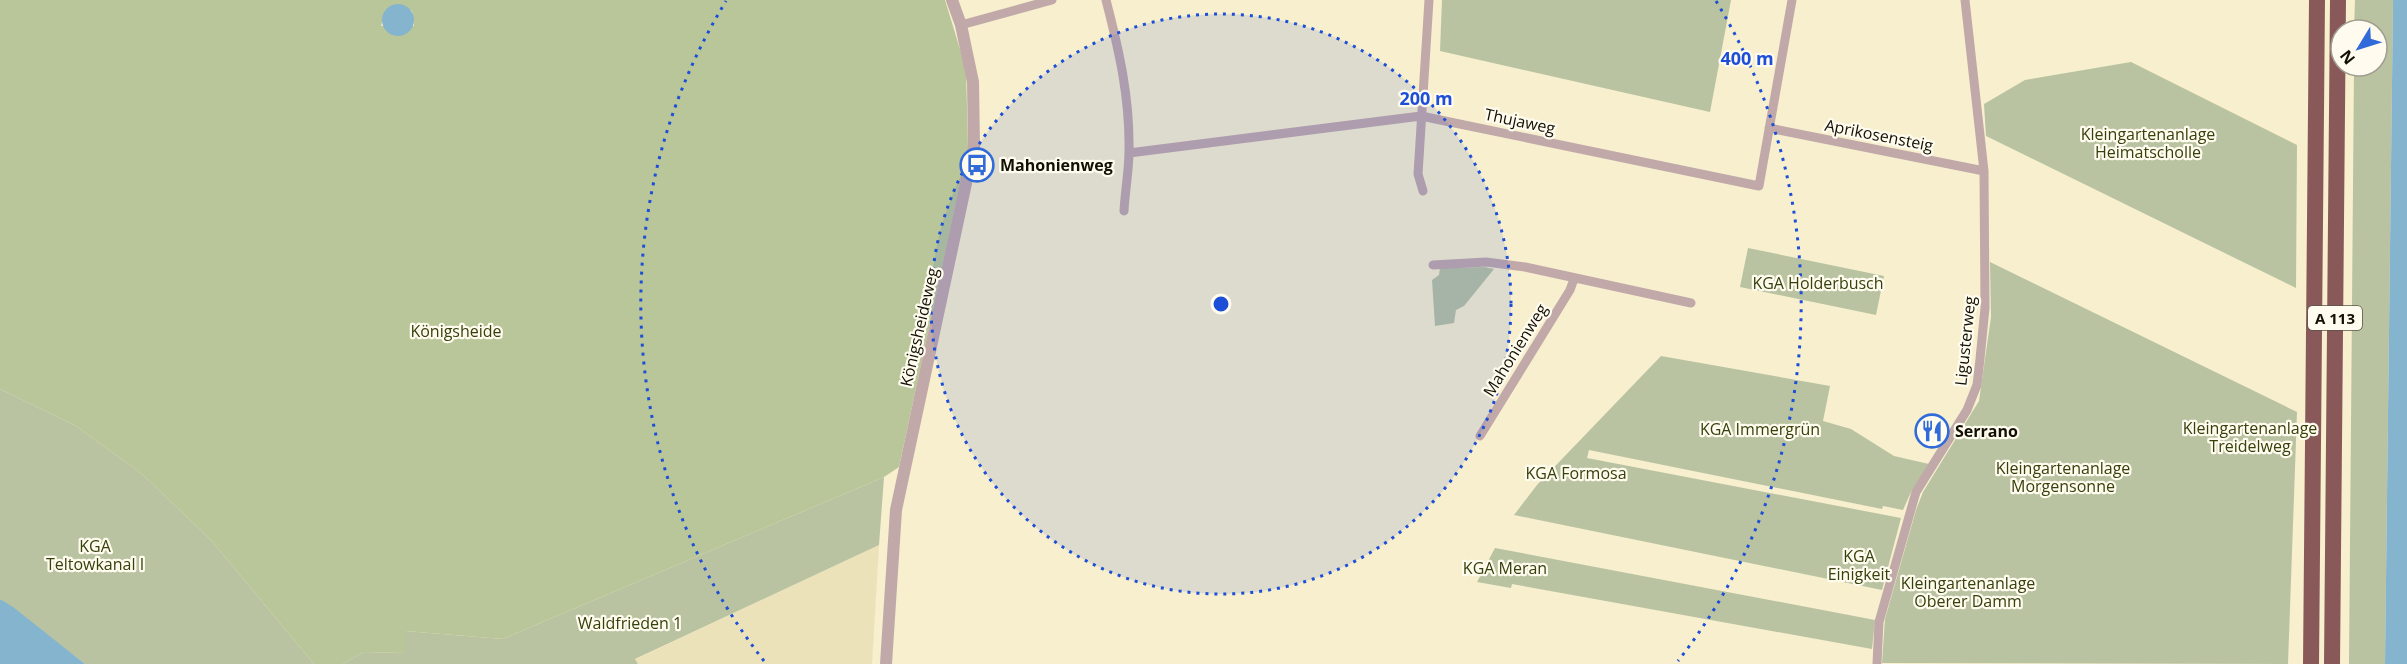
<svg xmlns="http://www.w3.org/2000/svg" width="2407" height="664" font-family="'Open Sans',sans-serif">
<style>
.built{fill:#ebe2b9}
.green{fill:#b9c3a1}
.forest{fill:#b9c699;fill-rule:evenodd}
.water{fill:#85b4ce}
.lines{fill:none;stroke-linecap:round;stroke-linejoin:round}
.minor{stroke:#c1a9a9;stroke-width:9}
.tertiary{stroke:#c1a9a9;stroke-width:12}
.motorway{stroke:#89595a;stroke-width:16}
.ring{fill:none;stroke:#1d4ed8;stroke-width:3;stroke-dasharray:3 6}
.labels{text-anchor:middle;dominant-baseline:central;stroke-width:4.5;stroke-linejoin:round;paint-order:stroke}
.shield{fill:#fffcef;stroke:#59564a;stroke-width:1.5}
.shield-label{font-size:15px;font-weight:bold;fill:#120f04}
.street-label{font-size:16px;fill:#120f04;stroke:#fffcef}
.park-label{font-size:16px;fill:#35400b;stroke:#fffcef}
.poi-label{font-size:16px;font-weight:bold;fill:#120f04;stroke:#fffcef;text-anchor:start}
.centre{fill:#1d4ed8;stroke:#fffcef;stroke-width:3}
.ring-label{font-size:18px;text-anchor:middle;font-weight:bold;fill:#1d4ed8;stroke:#fffcef;stroke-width:4.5;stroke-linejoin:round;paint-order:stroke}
</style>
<rect width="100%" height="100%" fill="#f7efcd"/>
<path class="built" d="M879 545 872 664H638L634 660Z"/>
<path class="green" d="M1442 0H1731L1710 112 1440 51Z
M2355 0H2393L2385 664H2349L2354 66H2377V30H2354Z
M2131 62 2297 145 2296 288 1986 136 1984 104 2025 80Z
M1748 248 1884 276 1876 315 1740 287Z
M1990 262 2297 412 2288 664 1882 663 1885 619 1916 510 1923 492 1979 401 1991 317Z
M1485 267 1494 269 1464 306 1456 310 1454 323 1435 326 1432 280 1439 275 1440 268Z
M1661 356 1830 386 1823 421 1851 429 1894 456 1929 464 1911 492 1903 510 1883 506 1882 509 1589 450 1587 458 1901 518 1882 590 1514 515 1537 485Z
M0 389 76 426 142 474 211 540 314 664H85L0 599Z
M884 477 879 545 635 659 638 664H343L363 652 405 653V631L503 639Z
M1495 548 1875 620 1872 649 1512 584 1511 588 1477 582Z"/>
<path class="forest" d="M0 0H945L966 69 968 147 899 467 884 477 503 639 405 631V653L363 652 343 664H314L211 540 142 474 76 426 0 389ZM397 4 412 11 414 26H381L385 13Z"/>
<path class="water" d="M2393 0H2407V664H2385Z
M382 20a16 16 0 1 1 32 0a16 16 0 1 1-32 0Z
M0 599 13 607 85 664H0Z"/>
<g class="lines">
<path class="minor" d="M1106 0C1119 50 1130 98 1129 151 1129 171 1125 191 1124 211
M961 25 1052 0
M1769 128 1984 171
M1129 153 1421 116 1759 186 1792 0
M1423 191 1418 174 1429 0
M1433 265 1486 262 1525 267 1691 303
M1480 436 1570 290 1574 279
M1877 664 1879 622 1916 492 1967 410 1977 385 1980 359 1985 308 1984 171 1965 0"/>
<path class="tertiary" d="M886 664 896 510 974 146 973 82 961 25 952 0"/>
<path class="motorway" d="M2311 664 2317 0
M2332 664 2338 0"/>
</g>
<circle cx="1221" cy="304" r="290" fill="#1d4ed8" fill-opacity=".12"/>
<g class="ring">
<circle cx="1221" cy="304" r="290"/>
<path d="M764 661A580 580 0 0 1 726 1M1716 1A580 580 0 0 1 1678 661"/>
</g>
<defs>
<g id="bus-ring" transform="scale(1.725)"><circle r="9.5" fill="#fffcef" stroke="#306bd9" stroke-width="1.5"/><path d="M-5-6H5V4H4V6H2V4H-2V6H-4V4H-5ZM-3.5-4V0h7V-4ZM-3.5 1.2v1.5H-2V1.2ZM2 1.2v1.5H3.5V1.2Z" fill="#306bd9"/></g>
<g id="restaurant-ring" transform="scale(1.725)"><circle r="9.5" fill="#fffcef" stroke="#306bd9" stroke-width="1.5"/><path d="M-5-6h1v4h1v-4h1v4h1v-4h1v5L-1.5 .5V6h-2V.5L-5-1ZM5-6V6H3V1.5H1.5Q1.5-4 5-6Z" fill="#306bd9"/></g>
</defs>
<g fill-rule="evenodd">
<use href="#bus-ring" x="977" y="165"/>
<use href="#restaurant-ring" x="1932" y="431"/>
</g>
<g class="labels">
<rect class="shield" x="2308" y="306" width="54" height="24" rx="4.5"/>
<g class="shield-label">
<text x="2335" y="318">A 113</text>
</g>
<g class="street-label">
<text transform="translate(1520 121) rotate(12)">Thujaweg</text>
<text transform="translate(1879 135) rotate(11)">Aprikosensteig</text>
<text transform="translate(919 327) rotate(-77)">Königsheideweg</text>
<text transform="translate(1965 341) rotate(-84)">Ligusterweg</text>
<text transform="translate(1515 350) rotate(-58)">Mahonienweg</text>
</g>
<g class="park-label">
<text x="2148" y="134">Kleingartenanlage<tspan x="2148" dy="18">Heimatscholle</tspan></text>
<text x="1818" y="283">KGA Holderbusch</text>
<text x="456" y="331">Königsheide</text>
<text x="2250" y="428">Kleingartenanlage<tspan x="2250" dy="18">Treidelweg</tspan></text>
<text x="1760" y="429">KGA Immergrün</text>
<text x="2063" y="468">Kleingartenanlage<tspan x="2063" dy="18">Morgensonne</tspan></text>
<text x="1576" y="473">KGA Formosa</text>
<text x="95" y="546">KGA<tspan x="95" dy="18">Teltowkanal I</tspan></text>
<text x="1859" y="556">KGA<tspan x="1859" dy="18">Einigkeit</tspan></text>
<text x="1505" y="568">KGA Meran</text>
<text x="1968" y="583">Kleingartenanlage<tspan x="1968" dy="18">Oberer Damm</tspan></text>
<text x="630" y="623">Waldfrieden 1</text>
</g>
<g class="poi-label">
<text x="1000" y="165">Mahonienweg</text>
<text x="1955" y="431">Serrano</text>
</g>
</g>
<circle cx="1221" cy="304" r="9" class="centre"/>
<g class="ring-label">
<text x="1747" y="65">400 m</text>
<text x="1426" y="105">200 m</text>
</g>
<g transform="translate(2359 48) rotate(232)"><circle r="28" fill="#fffcef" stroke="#a09d91" stroke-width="1.5"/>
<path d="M0-4.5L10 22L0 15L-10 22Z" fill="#306bd9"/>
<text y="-9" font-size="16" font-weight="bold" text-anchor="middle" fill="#120f04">N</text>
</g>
</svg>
